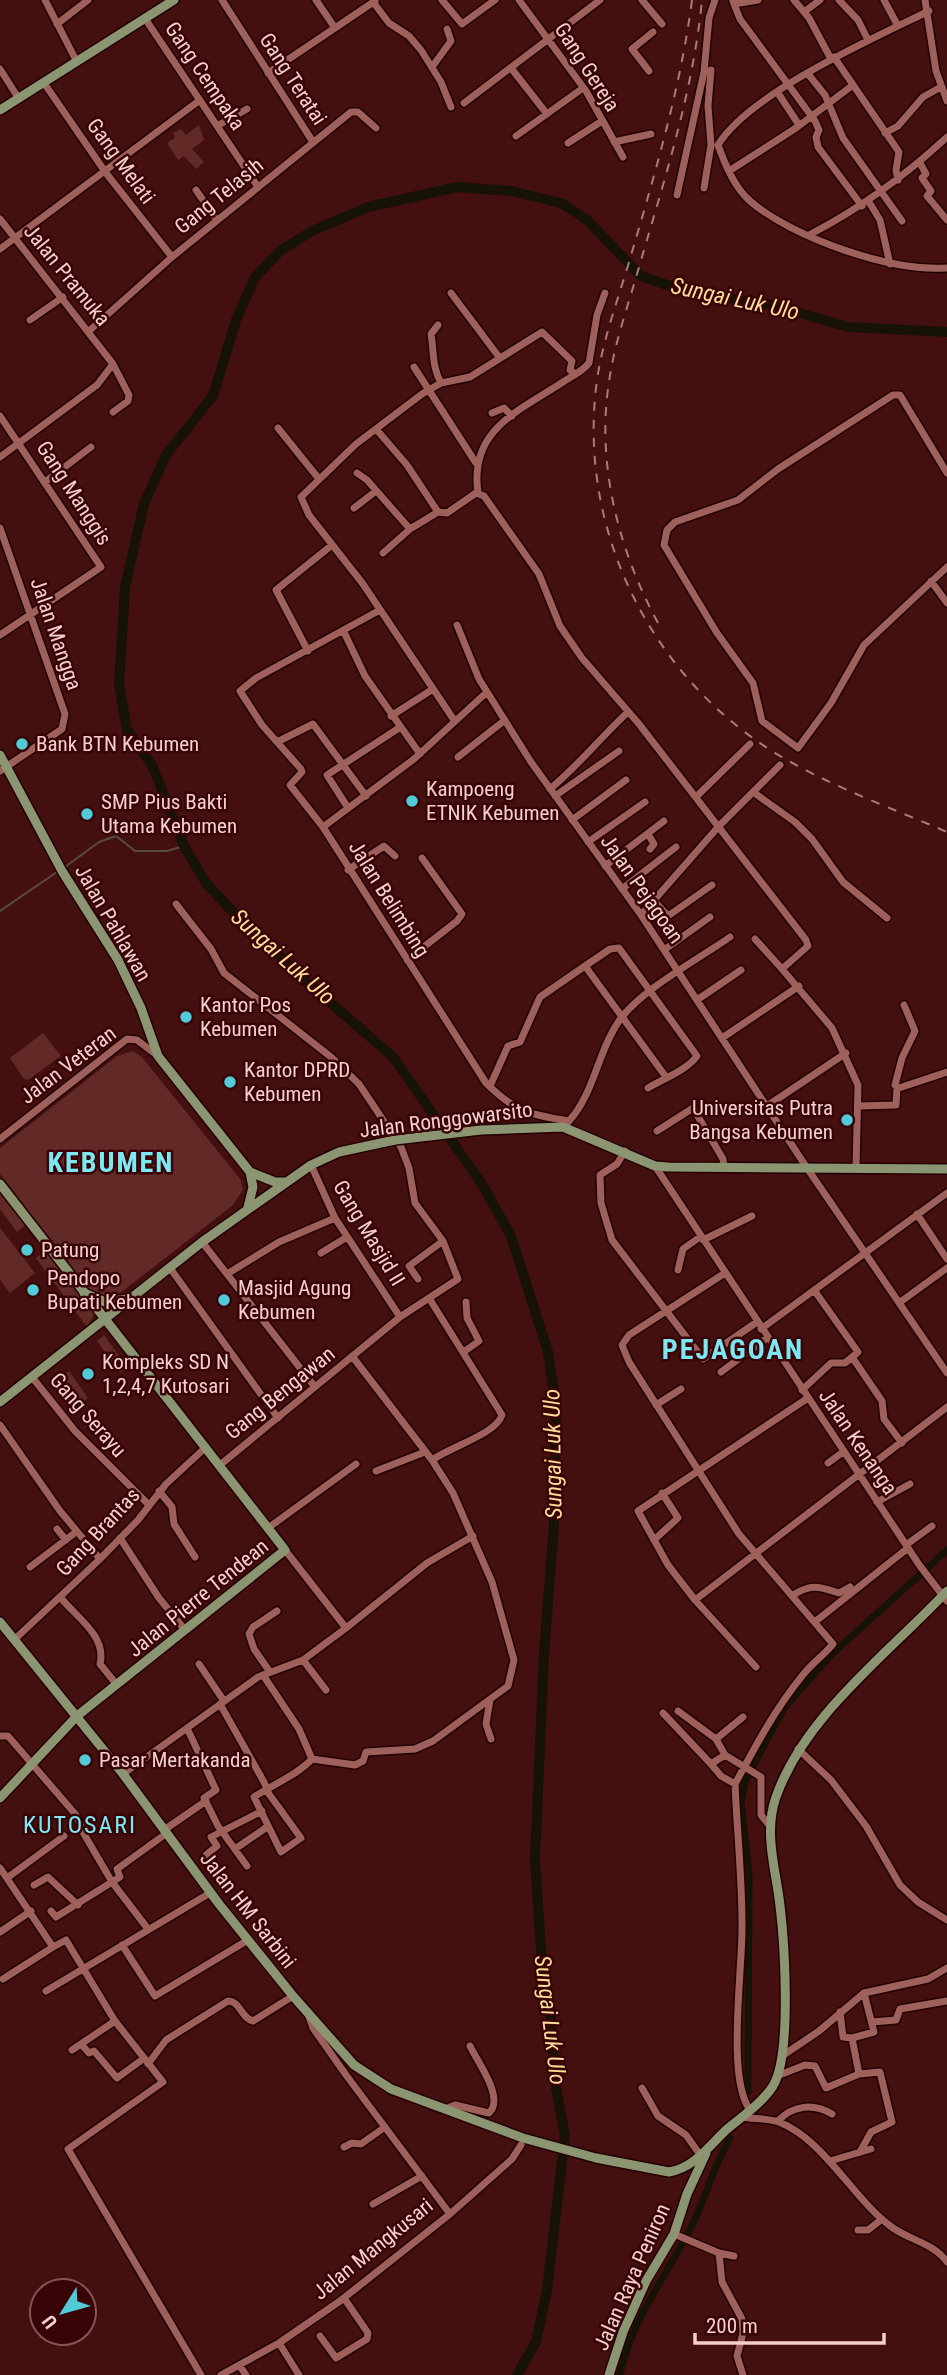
<svg xmlns="http://www.w3.org/2000/svg" width="947" height="2375" font-family="'Roboto Condensed',sans-serif">
<style>
.green{fill:#612a27}
.lines{fill:none;stroke-linecap:round;stroke-linejoin:round}
.stream{stroke:#594b41;stroke-width:2}
.canal{stroke:#171206;stroke-width:7}
.river{stroke:#171206;stroke-width:10}
.minor-casing{stroke:#230001;stroke-width:10}
.major-casing{stroke:#230001;stroke-width:12}
.minor{stroke:#9d605a;stroke-width:7}
.major{stroke:#8c9572;stroke-width:9}
.rail{stroke:#a77c7a;stroke-width:2;stroke-dasharray:9 9;stroke-linecap:butt}
.major-bridge-casing{stroke:#230001;stroke-width:12;stroke-linecap:butt}
.major-bridge{stroke:#8c9572;stroke-width:9}
.poi-dot{fill:#52cbd9;stroke:#380406;stroke-width:2.5}
.labels{text-anchor:middle;dominant-baseline:central;stroke-width:5;stroke-linejoin:round;paint-order:stroke}
.street-label{font-size:21px;fill:#f4d0cc;stroke:#380406}
.poi-label{font-size:21px;fill:#f4d0cc;stroke:#380406;text-anchor:start}
.water-label{font-size:23px;font-style:italic;fill:#fbdc99;stroke:#380406}
.quarter-label{font-size:24px;letter-spacing:2px;fill:#7de8f4;stroke:#380406}
.district-label{font-size:28px;font-weight:bold;letter-spacing:2px;fill:#7de8f4;stroke:#380406}
</style>
<rect width="100%" height="100%" fill="#440f0f"/>
<path class="green" d="M199 125 204 140 192 149 204 162 196 169 184 156 178 160 167 143 175 138 173 133 181 129 186 135Z
M43 1033 61 1056 28 1080 24 1079 10 1058Z
M133 1051 141 1056 241 1180 243 1190 232 1206 119 1294 104 1298 89 1289 0 1174V1148L117 1056Z
M0 1187 29 1222 17 1232 0 1209Z
M0 1228 35 1273 10 1293 0 1280Z
M48 1248 96 1311 87 1327 36 1258Z
M104 1335 128 1368 120 1373 97 1341Z
M69 1371 88 1398 78 1406 59 1379Z"/>
<g class="lines">
<path class="stream" d="M65 867 99 842 116 836 135 851H167L184 846
M0 911 57 872"/>
<path class="canal" d="M748 2091 749 1873 741 1802 745 1781 784 1708 832 1654 947 1550
M620 2375C632 2317 669 2273 694 2221 708 2192 713 2167 730 2138"/>
<path class="river" d="M517 2375 536 2342 547 2290 565 2136 556 2088 550 2009 541 1950 535 1859 544 1654 554 1524 556 1407 548 1352 511 1236 482 1184 393 1057 309 984 231 910 206 883 184 846 152 765 127 730 119 684 125 587 144 504 166 455 213 396 236 320 255 277 280 251 312 231 368 207 457 187 511 191 561 203 587 220 641 276 690 293 773 305 848 327 947 332"/>
<g class="minor-casing">
<path id="minor" d="M45 0 77 62
M222 0 313 142
M316 0 335 28
M442 0 462 24 495 0
M519 0 586 91 623 157
M642 0 662 24
M794 0 809 18 831 59
M839 0 858 20 868 40
M884 0 898 26
M925 0 936 71 947 101
M733 1 734 4 758 0
M373 2 389 23 409 36 421 50 441 82 451 107
M734 4 740 19 815 121 819 130 816 137 818 147 862 206
M929 11C872 39 750 93 718 145 725 164 734 187 750 201 793 238 891 272 947 268
M804 12 820 0
M146 20 258 187
M57 24 88 0
M834 57 899 152 896 170 898 180
M432 67 451 41 447 29
M511 68 547 114
M0 69 19 99
M649 71 632 49 653 32
M268 73 375 1
M808 74 825 95 843 138 902 221
M44 83 106 173 172 257
M778 93 799 125
M464 103 600 0
M217 126 247 109
M885 133 898 126 923 97 941 87
M516 136 583 88
M614 142 651 134
M568 143 602 121
M920 163 926 174 922 178 931 191 927 196 947 220
M729 171 796 128 853 85
M704 188 711 145 708 106 711 70
M196 190 217 220
M677 195 704 72 709 18 715 0
M869 202 880 220 890 264
M0 219 113 364 97 385 0 457
M809 235C861 208 904 177 947 137
M0 249 200 100
M451 293 499 357
M30 320 63 297
M438 325 431 334C434 352 432 367 441 383
M89 331 172 257 351 112H358L376 128
M113 364 129 395 128 401 113 412
M414 367 476 463
M492 413 504 408 512 416
M0 416 101 567 0 635
M278 428 319 479
M376 429 407 465 438 512
M357 473 367 480 410 529 438 512 447 513 476 493 484 496 539 574 560 626 582 658 639 724 806 940 808 946 782 969 832 1028 858 1085 856 1168
M947 473 900 395H893L778 469 738 500 675 522 667 530 664 545 717 633 753 683 762 721 798 748 831 703 864 645 947 567
M45 482 91 447
M478 493C469 430 517 412 563 382 572 376 582 372 589 363L597 315 605 293
M354 508 376 491
M0 528 65 714 62 729 0 771
M383 553 410 529
M931 581 947 603
M457 625 479 679 531 762 641 915 807 1168 947 1373
M344 632 365 676 420 754
M308 651 276 590 332 545
M487 692 414 759 323 827 486 1083C515 1112 528 1114 569 1121L563 1127
M391 716 433 689
M454 720 363 584 309 515 301 497 356 444 422 394 441 383 470 377 542 332 572 361 570 370 575 374
M277 742 313 724 366 796
M458 757 505 720
M550 789C579 765 601 737 628 712
M753 792 795 822 812 839 843 882 887 918
M555 796 619 751
M696 797 750 744
M348 808 327 775 399 728
M572 820 626 780
M323 827 290 785 302 772 301 769 262 725 240 691 256 678 380 610
M648 834 654 844 650 849
M588 842 645 802
M605 866 664 821
M348 870 384 846 395 856
M622 889 676 847
M654 901 668 916 712 885
M176 904 211 949 224 973 331 1057 359 1084 401 1147 409 1168 415 1203 443 1241 458 1279 429 1298
M641 915 719 826 780 765
M755 939 782 969
M664 950 710 917
M407 960 457 921 462 914 422 858
M697 1000 741 970
M904 1005 915 1031 902 1058 895 1085 899 1088 947 1072
M722 1038 799 986
M490 1086 508 1046 520 1042 540 997 585 966
M648 1088C663 1079 687 1070 697 1056L619 948 610 949 585 966 666 1077
M767 1106 846 1053
M859 1106 896 1105 897 1087
M569 1121C594 1094 598 1051 619 1021 640 990 699 959 730 937
M657 1131 693 1108 723 1159 724 1167
M0 1139 127 1039 137 1040 158 1056
M625 1151 617 1164 600 1175 601 1203 612 1240 703 1359 757 1322
M311 1165 335 1218 400 1317
M655 1166 920 1566 947 1601
M917 1214 947 1259
M703 1240 752 1216
M202 1242 315 1387
M321 1253 347 1237
M170 1268 278 1418
M678 1270 683 1249 700 1237
M227 1274 279 1242 335 1218
M418 1279 409 1266 443 1241
M899 1303 947 1268
M761 1329 947 1193
M465 1351 479 1341 467 1318 466 1302
M852 1357 882 1401 884 1419 902 1443
M721 1372 767 1338
M32 1377 75 1431 149 1505
M802 1390 831 1363H845L858 1352 814 1290
M808 1398 638 1511 668 1565 695 1600 947 1407
M656 1405 681 1389
M0 1425 60 1511 100 1559
M828 1463 843 1452
M220 1465 400 1317 429 1298 502 1415C496 1434 452 1446 432 1460
M376 1471 425 1452
M159 1491 172 1507 174 1524 195 1557
M877 1502 910 1484
M268 1528 356 1464
M57 1529 66 1540
M120 1538 159 1598 185 1630
M654 1540 678 1518 662 1493
M906 1545 932 1526
M285 1550 346 1628 427 1563 473 1536
M30 1567 76 1532
M793 1595C812 1583 820 1587 839 1593L850 1587
M61 1598C76 1617 107 1636 100 1664L117 1685
M695 1600 756 1667
M816 1621 908 1548
M15 1639 100 1559 138 1520 166 1484 206 1447
M303 1660 326 1690
M199 1664 224 1701
M270 1672 254 1649 249 1634 253 1627 277 1611
M490 1700 486 1724 491 1739
M220 1704 264 1782 269 1794 301 1838 281 1852 254 1797C272 1785 297 1775 312 1759L299 1729 263 1675
M678 1711 716 1739 725 1755 761 1777V1815L770 1826
M663 1713 711 1764 725 1755
M187 1728 216 1790 204 1798 218 1826 247 1866
M0 1736H8L76 1815 84 1834 112 1882 148 1929
M716 1739 743 1717
M798 1749 831 1780 866 1826 900 1885 918 1902 947 1920
M312 1759 355 1765 363 1761 366 1752 415 1749 433 1741 508 1686 514 1660 492 1582 453 1493 432 1460 352 1356
M711 1764 721 1776 735 1784C755 1747 775 1709 802 1676 811 1664 824 1655 833 1644L739 1534 629 1362 622 1345 629 1335 725 1273
M123 1774 258 1677 303 1660 346 1628
M735 1784C737 1831 742 1878 742 1924 743 1967 726 2078 750 2110
M164 1830 206 1801
M235 1849 267 1827
M215 1867 206 1855 217 1846 211 1837 262 1811
M0 1868 53 1947 66 1940 115 2021 72 2050
M7 1878 64 1836
M34 1885 48 1877 78 1905
M51 1911 56 1917 120 1877 117 1869 167 1833
M0 1932 31 1911
M122 1945 155 1996 248 1940
M3 1979 53 1947
M46 1991 210 1893
M840 2012 843 2037 852 2038
M115 2021 163 2082 68 2149 201 2375
M872 2022 896 2020 900 2009 947 2001
M81 2044 89 2053 94 2051 117 2078 143 2059
M782 2056 819 2031 864 1993 928 1979 947 1968
M148 2064 166 2040 228 2001C240 2001 241 2018 253 2021L293 1996
M859 2074 852 2038 874 2032 864 1993
M777 2076 805 2065 815 2066 826 2088 859 2074 880 2072 892 2122 871 2132 860 2152
M642 2088 658 2116 686 2135 701 2156
M445 2109 455 2105 489 2113C505 2098 478 2063 470 2046
M742 2117C753 2119 768 2118 779 2122 825 2140 854 2201 893 2228 910 2240 935 2244 947 2262
M778 2121C793 2105 813 2103 832 2114
M344 2147 352 2143 361 2144 385 2127
M830 2161 871 2149
M373 2204 422 2176
M450 2214 512 2159 521 2145
M858 2230H868L882 2219
M674 2234 719 2253 734 2256
M719 2253 722 2282 742 2319 743 2333 737 2356 743 2375
M320 2336 336 2358 367 2339 368 2333 344 2298
M279 2343 299 2375
M239 2365 246 2375
M221 2375 279 2343 340 2301 450 2214 346 2075 313 2028 308 2014"/>
</g>
<g class="major-casing">
<path id="major" d="M0 110 174 0
M0 755 62 871 118 960 141 1008 158 1056 250 1172 275 1182H286
M481 1130 563 1127 655 1166 668 1167 947 1169
M0 1184 285 1550 77 1716 0 1798
M248 1207 253 1187 250 1172
M84 1293 105 1302 127 1299
M0 1402 202 1242 311 1165 339 1152 395 1140
M0 1622 123 1774 219 1904 293 1996 354 2065 391 2089 523 2138 596 2158 669 2172C694 2168 709 2146 727 2129 743 2116 762 2103 773 2086 793 2053 784 1931 778 1891 773 1860 765 1828 776 1797 805 1715 889 1653 947 1591
M609 2375 623 2332 646 2281 674 2234 687 2194 706 2153"/>
</g>
<use href="#minor" class="minor"/>
<use href="#major" class="major"/>
<path class="rail" d="M692 0C681 85 656 170 632 252 620 294 603 338 597 380 576 533 655 685 787 760 838 789 894 809 947 832
M658 623C619 551 596 465 609 382 614 345 627 309 637 274 663 184 693 93 702 0"/>
<g class="major-bridge-casing">
<path id="major-bridge" d="M395 1140 481 1130"/>
</g>
<use href="#major-bridge" class="major-bridge"/>
</g>
<g class="poi-dot">
<circle cx="22" cy="744" r="7"/>
<circle cx="412" cy="801" r="7"/>
<circle cx="87" cy="814" r="7"/>
<circle cx="186" cy="1017" r="7"/>
<circle cx="230" cy="1082" r="7"/>
<circle cx="847" cy="1120" r="7"/>
<circle cx="27" cy="1250" r="7"/>
<circle cx="33" cy="1290" r="7"/>
<circle cx="224" cy="1300" r="7"/>
<circle cx="88" cy="1374" r="7"/>
<circle cx="85" cy="1760" r="7"/>
</g>
<g class="labels">
<g class="street-label">
<text transform="translate(587 67) rotate(57)">Gang Gereja</text>
<text transform="translate(205 76) rotate(56)">Gang Cempaka</text>
<text transform="translate(293 79) rotate(57)">Gang Teratai</text>
<text transform="translate(121 161) rotate(54)">Gang Melati</text>
<text transform="translate(219 196) rotate(-39)">Gang Telasih</text>
<text transform="translate(67 275) rotate(51)">Jalan Pramuka</text>
<text transform="translate(74 493) rotate(57)">Gang Manggis</text>
<text transform="translate(56 634) rotate(71)">Jalan Mangga</text>
<text transform="translate(642 889) rotate(55)">Jalan Pejagoan</text>
<text transform="translate(389 899) rotate(58)">Jalan Belimbing</text>
<text transform="translate(113 923) rotate(60)">Jalan Pahlawan</text>
<text transform="translate(68 1065) rotate(-37)">Jalan Veteran</text>
<text transform="translate(446 1120) rotate(-7)">Jalan Ronggowarsito</text>
<text transform="translate(369 1233) rotate(59)">Gang Masjid II</text>
<text transform="translate(280 1393) rotate(-39)">Gang Bengawan</text>
<text transform="translate(88 1415) rotate(49)">Gang Serayu</text>
<text transform="translate(858 1442) rotate(56)">Jalan Kenanga</text>
<text transform="translate(98 1532) rotate(-47)">Gang Brantas</text>
<text transform="translate(198 1598) rotate(-39)">Jalan Pierre Tendean</text>
<text transform="translate(248 1910) rotate(52)">Jalan HM Sarbini</text>
<text transform="translate(373 2249) rotate(-39)">Jalan Mangkusari</text>
<text transform="translate(632 2277) rotate(-66)">Jalan Raya Peniron</text>
</g>
<g class="poi-label">
<text x="36" y="744">Bank BTN Kebumen</text>
<text x="426" y="789">Kampoeng<tspan x="426" dy="24">ETNIK Kebumen</tspan></text>
<text x="101" y="802">SMP Pius Bakti<tspan x="101" dy="24">Utama Kebumen</tspan></text>
<text x="200" y="1005">Kantor Pos<tspan x="200" dy="24">Kebumen</tspan></text>
<text x="244" y="1070">Kantor DPRD<tspan x="244" dy="24">Kebumen</tspan></text>
<text x="833" y="1108" text-anchor="end">Universitas Putra<tspan x="833" dy="24">Bangsa Kebumen</tspan></text>
<text x="41" y="1250">Patung</text>
<text x="47" y="1278">Pendopo<tspan x="47" dy="24">Bupati Kebumen</tspan></text>
<text x="238" y="1288">Masjid Agung<tspan x="238" dy="24">Kebumen</tspan></text>
<text x="102" y="1362">Kompleks SD N<tspan x="102" dy="24">1,2,4,7 Kutosari</tspan></text>
<text x="99" y="1760">Pasar Mertakanda</text>
</g>
<g class="water-label">
<text transform="translate(735 299) rotate(12)">Sungai Luk Ulo</text>
<text transform="translate(283 957) rotate(42)">Sungai Luk Ulo</text>
<text transform="translate(553 1454) rotate(-91)">Sungai Luk Ulo</text>
<text transform="translate(550 2020) rotate(83)">Sungai Luk Ulo</text>
</g>
<g class="quarter-label">
<text x="80" y="1825">KUTOSARI</text>
</g>
<g class="district-label">
<text x="111" y="1162">KEBUMEN</text>
<text x="733" y="1349">PEJAGOAN</text>
</g>
</g>
<g transform="translate(63 2312) rotate(233)"><circle r="33" fill="#380406" stroke="#835655" stroke-width="2"/>
<path d="M0-5L12 26L0 18L-12 26Z" fill="#52cbd9"/>
<text y="-10" font-size="19" font-weight="bold" text-anchor="middle" fill="#f4d0cc">U</text>
</g>
<path d="M695 2333v10h189v-10" fill="none" stroke="#f4d0cc" stroke-width="3.5"/>
<text x="706" y="2333" font-size="21" fill="#f4d0cc" stroke="#380406" stroke-width="5" paint-order="stroke">200 m</text>
</svg>
